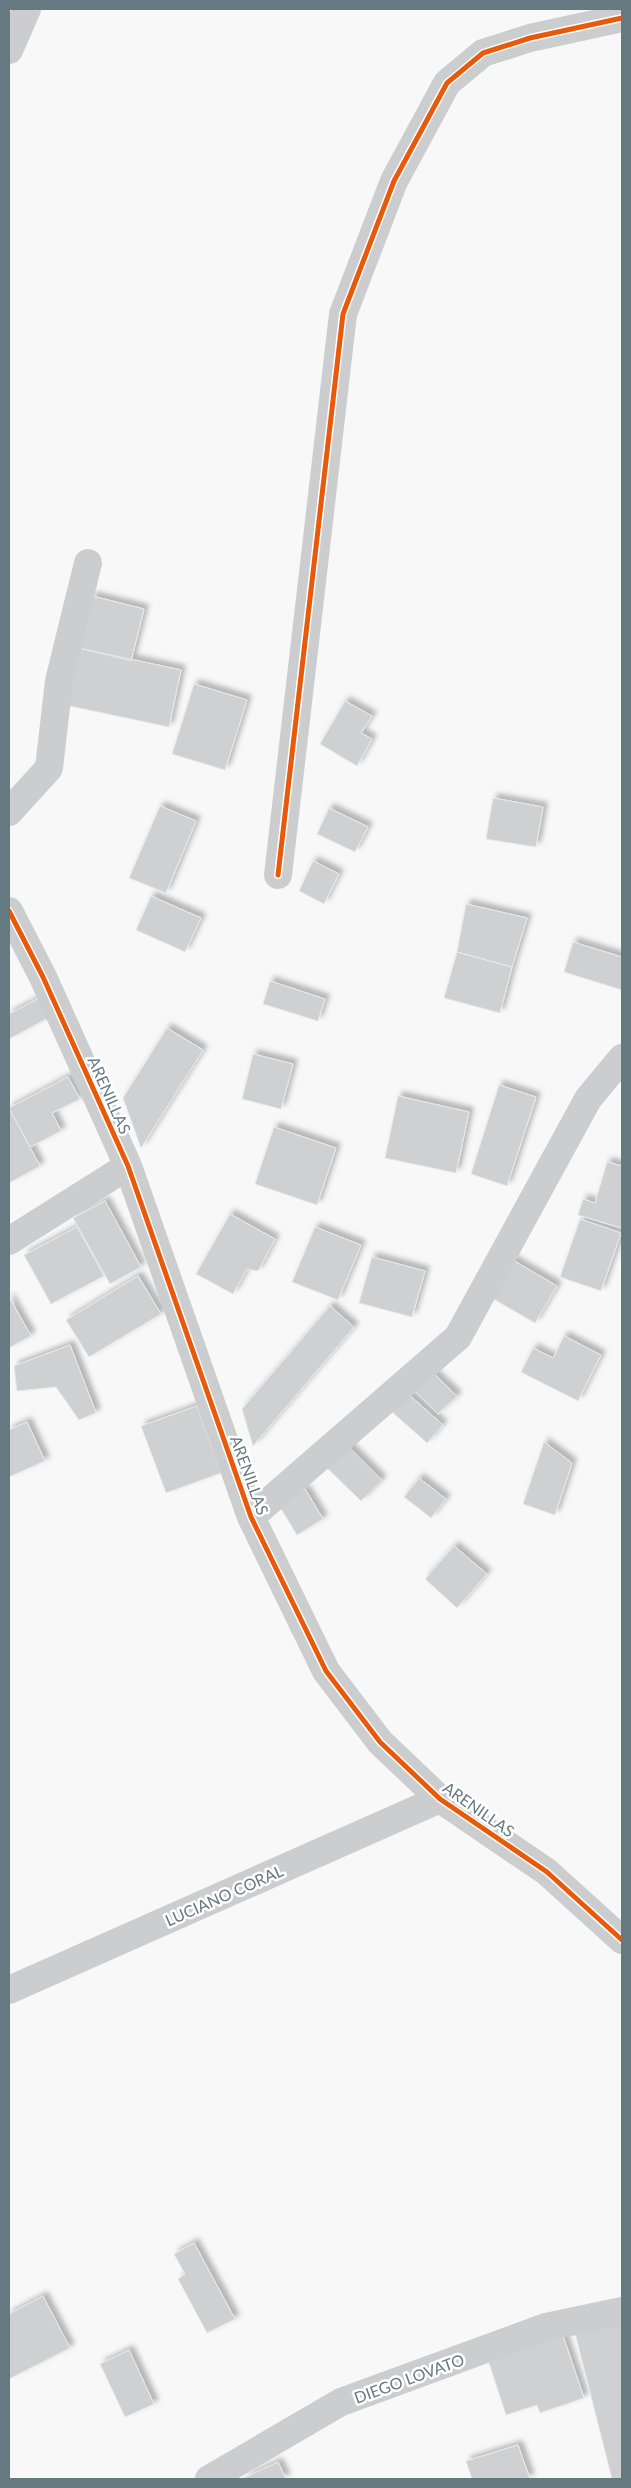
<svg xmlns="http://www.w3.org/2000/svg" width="631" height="2488" font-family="Lato,sans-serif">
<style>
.building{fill:#ced0d1;stroke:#e8e8e8;filter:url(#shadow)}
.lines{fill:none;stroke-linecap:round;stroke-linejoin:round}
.minor{stroke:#cbcdce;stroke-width:28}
.cycleway-casing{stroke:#fff;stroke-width:8}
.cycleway{stroke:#e8590c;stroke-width:5}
.labels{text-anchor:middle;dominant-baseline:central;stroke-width:5;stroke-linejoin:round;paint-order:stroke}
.street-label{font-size:16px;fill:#657981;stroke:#fff}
</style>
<defs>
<filter id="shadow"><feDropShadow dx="4.5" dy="-4.5" stdDeviation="2.5" flood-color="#0004"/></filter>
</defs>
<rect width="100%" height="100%" fill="#f8f8f8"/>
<path class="building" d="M92 596 144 609 131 661 79 648Z
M79 648 181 670 169 727 65 705Z
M194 684 247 700 225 770 172 754Z
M345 701 372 716 361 733 372 739 357 766 320 744Z
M493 798 543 807 536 847 486 839Z
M160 806 196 821 166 893 129 878Z
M329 808 368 827 355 852 317 834Z
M313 861 339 874 324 904 299 891Z
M151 896 201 918 185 952 136 930Z
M466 904 527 918 512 967 457 952Z
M573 942 622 957V990L564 972Z
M457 952 512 967 500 1013 444 998Z
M270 981 325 999 318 1021 263 1004Z
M38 999 48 1018 9 1039V1014Z
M167 1028 203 1050 141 1148 123 1098Z
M253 1054 293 1064 281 1109 242 1099Z
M68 1077 80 1099 52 1113 61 1131 30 1147 9 1108Z
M499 1085 536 1097 507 1186 471 1174Z
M398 1096 469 1112 456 1173 385 1158Z
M9 1108 40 1166 9 1183Z
M274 1127 336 1148 317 1205 255 1184Z
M607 1162 622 1166V1228L578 1215 583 1199 595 1203Z
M105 1201 141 1267 110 1284 73 1218Z
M230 1214 275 1239 258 1271 247 1269 233 1294 196 1274Z
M580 1219 621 1233 601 1291 560 1277Z
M77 1227 104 1276 51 1304 24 1255Z
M315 1227 361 1245 338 1300 292 1282Z
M372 1257 425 1271 412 1317 359 1303Z
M511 1259 557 1286 535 1323 490 1297Z
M138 1276 161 1314 89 1357 66 1320Z
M9 1297 31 1336 9 1348Z
M330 1306 354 1327 253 1446 242 1409Z
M564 1336 601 1355 578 1401 521 1372 533 1348 553 1358Z
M70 1345 96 1413 79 1420 56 1387 17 1391 14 1366Z
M428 1368 457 1396 438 1414 410 1386Z
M407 1393 443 1425 427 1443 391 1411Z
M197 1406 221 1473 166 1493 141 1426Z
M27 1422 45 1461 9 1477V1430Z
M344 1442 382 1480 361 1501 323 1464Z
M544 1442 572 1463 555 1515 523 1504Z
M419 1478 446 1499 431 1518 404 1497Z
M305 1489 323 1519 297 1535 278 1504Z
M454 1546 487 1574 457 1608 425 1579Z
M194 2243 235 2319 207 2333 178 2279 185 2274 174 2254Z
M43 2296 70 2348 9 2379V2314Z
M622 2321V2479H612L575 2333Z
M562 2333 584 2398 540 2413 537 2405 506 2415 487 2357Z
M129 2350 154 2404 125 2417 100 2364Z
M518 2445 530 2479H472L466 2461Z
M278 2462 286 2479H242Z"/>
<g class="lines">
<path class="minor" d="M9 50 27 9
M9 812 49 768 59 681 88 563
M278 875 343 314 394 181 447 83 483 53 530 38 622 18
M9 911 43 977 128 1166 251 1517 326 1671 380 1742 440 1799 547 1872 622 1940
M9 1241 128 1166
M251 1517 458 1337 588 1099 622 1058
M9 1990 440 1799
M209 2479 341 2402 546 2327 622 2311"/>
<g class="cycleway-casing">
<path id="cycleway" d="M278 875 343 314 394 181 447 83 483 53 530 38 622 18
M9 911 43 977 128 1166 251 1517 326 1671 380 1742 440 1799 547 1872 622 1940"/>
</g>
<use href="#cycleway" class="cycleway"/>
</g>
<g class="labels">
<g class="street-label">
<text transform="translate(110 1095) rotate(66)">ARENILLAS</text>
<text transform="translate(250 1475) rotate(70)">ARENILLAS</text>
<text transform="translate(479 1809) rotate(35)">ARENILLAS</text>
<text transform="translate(224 1895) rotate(-24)">LUCIANO CORAL</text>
<text transform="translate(409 2378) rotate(-20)">DIEGO LOVATO</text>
</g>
</g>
<rect width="631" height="2488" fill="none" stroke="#657981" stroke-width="20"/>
</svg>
